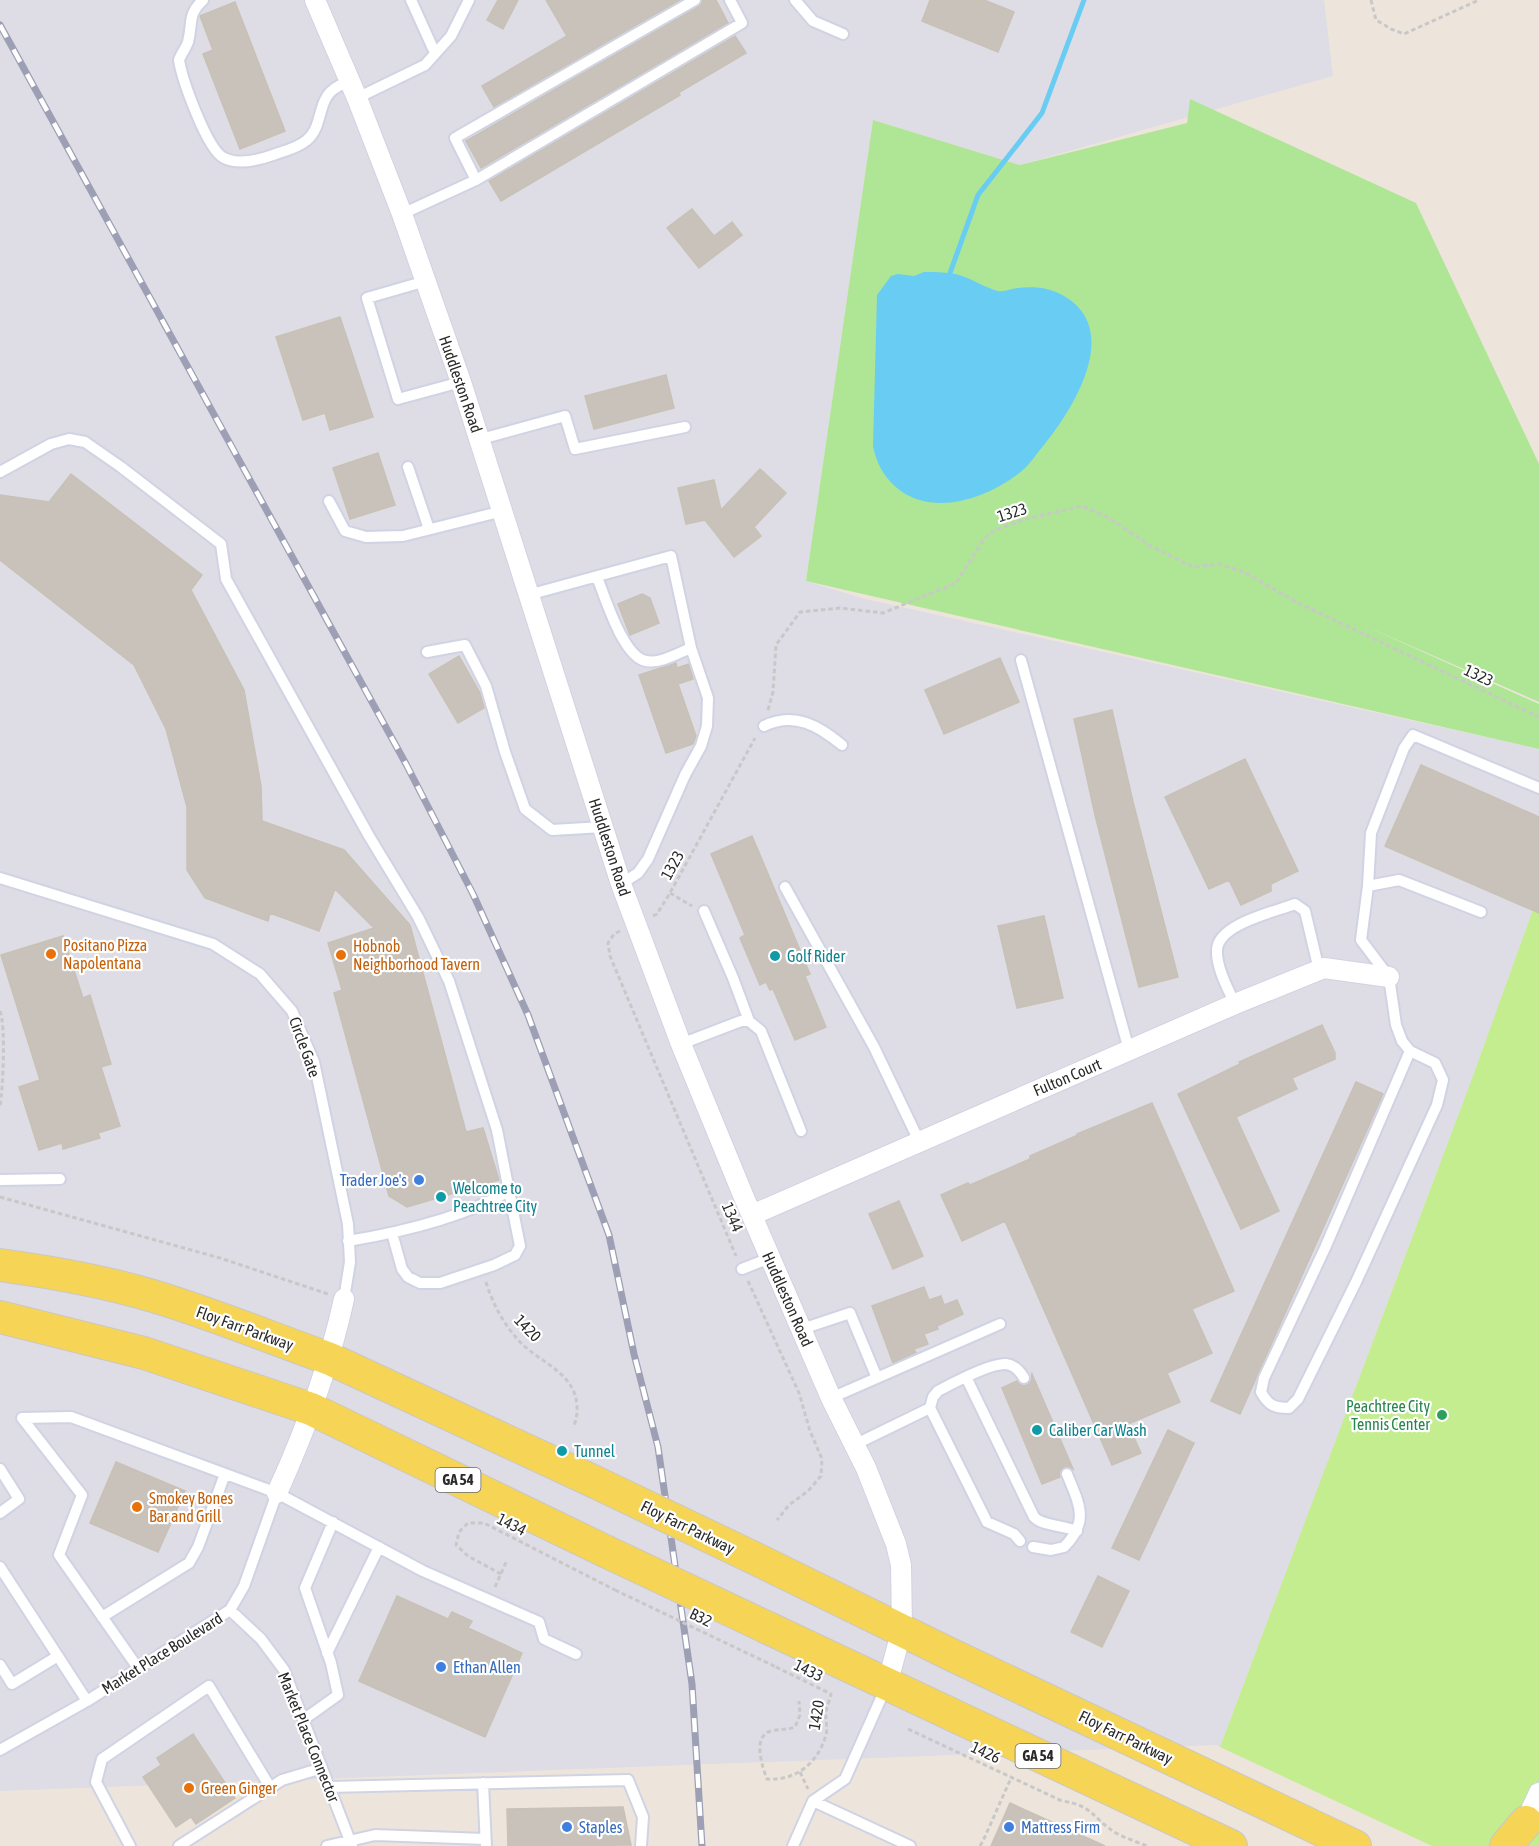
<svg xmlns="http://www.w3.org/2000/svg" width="1539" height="1846" viewBox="0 0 1539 1846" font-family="'Asap Condensed',sans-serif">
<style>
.industrial{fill:#dedce5}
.green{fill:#afe695}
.pitch{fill:#c4ed90}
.water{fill:#69ccf3}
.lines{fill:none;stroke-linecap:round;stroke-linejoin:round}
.stream{stroke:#69ccf3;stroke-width:5}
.building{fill:#c8c2bb;stroke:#c8c1b5;stroke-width:1.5}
.service-casing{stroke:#d0d3e3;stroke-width:14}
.minor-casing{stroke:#d0d3e3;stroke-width:22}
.primary-casing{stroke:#c8c8c8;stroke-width:34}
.path{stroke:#c8c8c8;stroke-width:3;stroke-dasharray:4.5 3;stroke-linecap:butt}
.service{stroke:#fff;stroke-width:10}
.minor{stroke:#fff;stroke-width:20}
.primary{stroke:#f6d456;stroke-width:32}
.rail-casing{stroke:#9da0b5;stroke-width:7}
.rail{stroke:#fff;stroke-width:4.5;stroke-dasharray:14;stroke-linecap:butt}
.primary-bridge-casing{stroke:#c8c8c8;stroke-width:34;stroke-linecap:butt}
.path-bridge{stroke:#c8c8c8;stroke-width:3;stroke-dasharray:4.5 3;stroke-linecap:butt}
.primary-bridge{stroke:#f6d456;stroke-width:32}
.food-dot{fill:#e8710a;stroke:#fff;stroke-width:2}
.culture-dot{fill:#0f9aa8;stroke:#fff;stroke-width:2}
.shop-dot{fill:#3f7fe0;stroke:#fff;stroke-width:2}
.leisure-dot{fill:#2e9e5b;stroke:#fff;stroke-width:2}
.labels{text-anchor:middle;stroke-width:4.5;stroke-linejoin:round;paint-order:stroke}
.shield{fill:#fff;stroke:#6a6a6a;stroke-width:1.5}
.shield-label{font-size:15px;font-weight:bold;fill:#2a2a2a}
.street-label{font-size:16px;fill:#2a2a2a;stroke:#fff}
.food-label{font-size:16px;fill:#c56008;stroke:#fff;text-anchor:start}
.culture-label{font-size:16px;fill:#0d838f;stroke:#fff;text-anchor:start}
.shop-label{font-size:16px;fill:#366cbe;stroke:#fff;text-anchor:start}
.leisure-label{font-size:16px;fill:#27864d;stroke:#fff;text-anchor:end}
</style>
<rect width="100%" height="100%" fill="#ede5db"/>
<path class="industrial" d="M0,0h1324l9,76 -313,89 -147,-45 -67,461 59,18 674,150v144l-69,191 -250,663 -3,-2 -1217,46z"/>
<path class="green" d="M1190,99l226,104 123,261v238l-176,-77 176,79v45l-733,-168 67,-461 147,45 167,-42z"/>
<path class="pitch" d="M1539,893v953h-107l-212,-99 250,-663z"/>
<path class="water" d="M924,272c14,0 28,0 41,5 11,4 21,11 33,14 5,1 9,-1 14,-2 17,-3 36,-3 52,7 59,34 9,113 -20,149 -7,8 -13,18 -21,25 -40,33 -109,54 -142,-1 -4,-7 -6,-15 -8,-22l4,-152 14,-19 7,-2 16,2z"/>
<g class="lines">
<path class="stream" d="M950,273l28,-78 64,-82 42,-113"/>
</g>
<path class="building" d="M498,0h20l-15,29 -16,-9z
M546,0h134l-186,107 -12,-21 85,-50z
M702,0h14l12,23 -247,145 -15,-27 233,-135z
M930,0h54l30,12 -16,40 -76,-31z
M235,2l50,129 -45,18 -37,-95 10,-4 -13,-34z
M735,36l11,17 -68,40 2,2 -179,106 -12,-20z
M692,209l22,27 18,-14 10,13 -43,33 -32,-40z
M340,317l33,100 -43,13 -5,-17 -22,7 -27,-83z
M666,375l8,33 -80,21 -9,-33z
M378,453l17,52 -45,14 -17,-51z
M760,469l26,24 -32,34 7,9 -27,21 -29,-37 -19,4 -8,-36 36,-8 7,30z
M71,474l131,101 -11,15 53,100 17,96 1,35 82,29 66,75 56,207 17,-4 16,52 -92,27 -18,-11 -55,-203 8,-3 -14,-47 46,-15 -39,-39 -16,42 -49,-18 -2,8 -63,-23 -18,-28v-63l-21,-78 -32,-64 -134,-105v-65l49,7z
M642,594l8,4 9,25 -29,12 -12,-31z
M459,656l21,37 4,15 -26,15 -29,-49z
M1000,658l19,44 -75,32 -19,-44z
M676,663l1,5 12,-4 4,15 -15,5 18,52 -3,8 -27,9 -27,-78z
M1112,710l21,92 45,175 -39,10 -44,-172 -21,-96z
M1245,759l53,112 -27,13v7l-30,14 -12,-25 -20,9 -44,-92z
M1421,765l118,52v96l-154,-67z
M752,836l58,138 -5,2 21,51 -31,13 -22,-51 -3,1 -4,-8 -6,3 -20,-47 5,-3 -34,-81z
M1044,916l19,82 -46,10 -19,-82z
M63,936l20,62 7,-3 21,69 -10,3 19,59 -22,7 2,5 -37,11 -1,-6 -23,7 -20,-63 21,-7 -39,-125z
M1322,1025l13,28v6l-43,19 5,11 -61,28 43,94 -38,18 -63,-135 62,-30 -1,-2z
M1356,1082l27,12 -143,320 -29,-13z
M1152,1103l82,188 -42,18 20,44 -45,20 13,29 -52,22 13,29 -29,12 -107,-244 -43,20 -21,-46 27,-12 2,2 60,-26v-3l48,-21 -1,-1z
M899,1201l24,55 -30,13 -24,-55z
M924,1287l5,13 12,-4 3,9 13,-5 6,14 -26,12 1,3 -14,5 4,10 -14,5 2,4 -23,10 -21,-57z
M1032,1374l41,95 -4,-2h-5l-4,5v5l-18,7 -40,-96 15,-7 4,4h6l4,-4z
M1168,1430l26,13 -55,117 -27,-12z
M116,1462l69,29 -27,61 -68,-29z
M1098,1576l31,15 -27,56 -31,-15z
M397,1596l51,23 4,-7 20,9 -4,7 54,25 -37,84 -126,-56z
M193,1734l42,64 -39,26 -5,-7 -15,10 -33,-50 18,-12 -4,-7z
M1010,1803l95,43h-114z
M623,1807l8,38 -123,1 -1,-37z"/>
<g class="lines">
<defs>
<path id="service" d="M203,0c-16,15 -10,23 -15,42 -2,6 -7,12 -9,18 3,19 28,90 45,98 14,7 35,2 49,-3 11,-4 25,-7 34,-15 16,-13 10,-39 27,-51 5,-4 11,-6 17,-8
M411,0l24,53
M795,0l18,21 30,13
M357,98l68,-33 26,-29 18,-36
M476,180l-21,-42 240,-138
M402,214l74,-34 266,-157 -12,-23
M426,281l-59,17 31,101 63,-17
M481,439l84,-23 10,33 110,-22
M408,467l21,62
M0,472l51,-28 18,-5 16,3 36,25 100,77 5,35 143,257 49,81 31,64 48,149 12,61c-47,27 -107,41 -161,50
M329,501l16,30 21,6 37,-1 100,-25
M597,577c8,20 26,80 49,84 14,3 32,-8 45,-13
M528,595l143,-39 20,92 17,50 -1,28 -6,20 -16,29 -37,84 -10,14 -17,11
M427,652l38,-7 21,41 19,66 20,57 27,21 51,-3
M1021,660l108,390
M764,726c30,-15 55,0 78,19
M0,878l213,66 47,30 32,37 22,51 34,162 2,38 -6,37
M1368,886l31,-6 82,32
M785,887l89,160 45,94
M704,911l29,67 16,43
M1235,1004c-7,-15 -19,-37 -18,-54 1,-26 57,-38 78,-46l10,7 14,59
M681,1044l60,-23h8l12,10 40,100
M1410,1051l-85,197 -61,130 -3,14c7,13 13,16 28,16l9,-9 58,-117 81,-177 6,-25 -8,-17 -25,-12 -8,-10 -6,-16 -7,-48 -28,-37 7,-54 3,-53 33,-85 9,-13 126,53
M0,1180l60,-1
M392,1233l10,36 6,8 12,6h20l54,-18 21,-10 5,-9 -11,-55
M742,1269l28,-11
M802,1329l48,-16 27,65
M966,1377l68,140c8,9 29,8 43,14
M831,1398l169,-74
M854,1445l76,-37
M0,1469l19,30 -19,14
M1020,1541l-6,-7 -27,-12 -57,-114 3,-11 5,-6c15,-8 52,-28 68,-27 9,1 14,7 18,14
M1033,1547l18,3 13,-3c26,-26 15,-43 3,-73
M0,1567l87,134
M230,1610l31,29 23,31 68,176
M102,1617l87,-54 9,-16 27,-73
M327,1653l52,-106
M0,1665l12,19 46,-28
M138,1668l-79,-113 23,-60 -60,-77 49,-1 206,76 146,78 116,51 5,17 32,15
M303,1720l35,-25 -7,-32 -26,-75 28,-66
M0,1750l87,-49 143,-91 14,-24 33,-93
M483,1783l3,63
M329,1787l299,-7 15,37 -2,29
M813,1801l97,45
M130,1846l-34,-64 6,-23 107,-73 61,101
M179,1846l103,-66 40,-12
M327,1846l48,-11 110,4
M793,1846l20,-45 32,-22 41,-92"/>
<path id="minor" d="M315,0l42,98 45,116 59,168 160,502 60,160 62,151 88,203 35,70 30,76 5,21 1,64 -15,56
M752,1215l483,-211 89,-36 65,9
M277,1493c29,-64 52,-125 67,-194
M1521,1832l18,-39"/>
<path id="primary" d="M0,1265c52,7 103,16 153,31 60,18 118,42 177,63l265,123
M0,1317l144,36 167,56 294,142
M752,1557l200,98 403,191
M768,1628l463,218
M1506,1846l20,-24"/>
</defs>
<use href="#service" class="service-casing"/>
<use href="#minor" class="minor-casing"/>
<use href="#primary" class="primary-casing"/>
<path class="path" d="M1371,0l5,20 15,9 13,5 75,-34
M768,710l5,-18 3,-47 24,-33 40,-4 43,5 73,-30 28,-44 9,-8 33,-12 56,-13 27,12 42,28 42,21 25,-3 26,8 52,30 243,115
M670,893l22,13
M653,916l4,-2 13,-21 85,-155
M620,931l-6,3 -6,9 2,13 126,300
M0,1011c6,16 3,77 0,95
M0,1197l220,61 108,36
M748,1281l51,112 11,38 12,28 -1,17 -13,15 -19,14 -12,15
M486,1282c7,23 18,43 35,61 20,20 56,31 56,65 1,6 -2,13 -3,19
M501,1574l-33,-18 -12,-11 3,-13 9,-9h16l131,67
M495,1587l12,-27
M776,1667l55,27c-1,5 -4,12 -5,18 -1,7 2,16 0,23 -8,28 -30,46 -59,44 -5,-13 -15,-43 4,-48 9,-2 16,-1 24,-4l5,-12 -1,-14
M908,1729l154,72c31,4 31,18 54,32 9,5 21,9 31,13
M800,1772l8,17
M980,1846l3,-5 28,-63"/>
<use href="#service" class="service"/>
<use href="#minor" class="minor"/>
<use href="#primary" class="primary"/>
<defs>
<path id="rail" d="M0,25l406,739 67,130 55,121 81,220 25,119 24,93 34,237 10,162"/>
</defs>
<use href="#rail" class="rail-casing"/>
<use href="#rail" class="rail"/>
<defs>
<path id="primary-bridge" d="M595,1482l157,75
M605,1551l163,77"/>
</defs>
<use href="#primary-bridge" class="primary-bridge-casing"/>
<path class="path-bridge" d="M615,1590l161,77"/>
<use href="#primary-bridge" class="primary-bridge"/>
</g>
<g class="food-dot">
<circle cx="51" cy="954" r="6"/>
<circle cx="341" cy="955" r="6"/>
<circle cx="137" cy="1507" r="6"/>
<circle cx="189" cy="1788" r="6"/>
</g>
<g class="culture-dot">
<circle cx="775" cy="956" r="6"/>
<circle cx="441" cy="1197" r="6"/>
<circle cx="1037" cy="1430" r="6"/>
<circle cx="562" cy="1451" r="6"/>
</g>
<g class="shop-dot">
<circle cx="419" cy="1180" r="6"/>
<circle cx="441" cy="1667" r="6"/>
<circle cx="567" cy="1827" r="6"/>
<circle cx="1009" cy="1827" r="6"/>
</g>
<circle class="leisure-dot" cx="1442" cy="1415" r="6"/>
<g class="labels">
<g class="shield">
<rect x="435.5" y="1468" width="45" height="24" rx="4.5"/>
<rect x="1015.5" y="1744" width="45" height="24" rx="4.5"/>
</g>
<g class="shield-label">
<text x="458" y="1485">GA 54</text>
<text x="1038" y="1761">GA 54</text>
</g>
<g class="street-label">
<text transform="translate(461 384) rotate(71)" y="6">Huddleston Road</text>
<text transform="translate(1012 512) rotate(-18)" y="6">1323</text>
<text transform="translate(1479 675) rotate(25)" y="6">1323</text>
<text transform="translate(610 847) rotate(72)" y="6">Huddleston Road</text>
<text transform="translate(672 865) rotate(-61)" y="6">1323</text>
<text transform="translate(305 1047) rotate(70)" y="6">Circle Gate</text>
<text transform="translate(1067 1077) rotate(-23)" y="6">Fulton Court</text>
<text transform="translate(733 1217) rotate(67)" y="6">1344</text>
<text transform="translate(788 1299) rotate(66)" y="6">Huddleston Road</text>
<text transform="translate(245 1328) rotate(20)" y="6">Floy Farr Parkway</text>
<text transform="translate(528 1328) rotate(46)" y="6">1420</text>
<text transform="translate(512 1524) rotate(27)" y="6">1434</text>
<text transform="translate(688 1527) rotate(26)" y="6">Floy Farr Parkway</text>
<text transform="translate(701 1617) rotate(26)" y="6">B32</text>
<text transform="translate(162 1653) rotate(-32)" y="6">Market Place Boulevard</text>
<text transform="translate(809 1670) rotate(26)" y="6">1433</text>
<text transform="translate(816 1715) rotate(-81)" y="6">1420</text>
<text transform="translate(309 1737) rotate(68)" y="6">Market Place Connector</text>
<text transform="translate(1126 1737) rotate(26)" y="6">Floy Farr Parkway</text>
<text transform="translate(986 1752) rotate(25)" y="6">1426</text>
</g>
<g class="food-label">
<text x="63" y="951">Positano Pizza<tspan x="63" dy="18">Napolentana</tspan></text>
<text x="353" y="952">Hobnob<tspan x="353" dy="18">Neighborhood Tavern</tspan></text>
<text x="149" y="1504">Smokey Bones<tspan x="149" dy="18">Bar and Grill</tspan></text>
<text x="201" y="1794">Green Ginger</text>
</g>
<g class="culture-label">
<text x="787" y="962">Golf Rider</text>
<text x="453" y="1194">Welcome to<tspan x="453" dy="18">Peachtree City</tspan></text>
<text x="1049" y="1436">Caliber Car Wash</text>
<text x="574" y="1457">Tunnel</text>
</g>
<g class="shop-label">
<text x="407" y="1186" text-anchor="end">Trader Joe's</text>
<text x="453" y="1673">Ethan Allen</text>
<text x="579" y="1833">Staples</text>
<text x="1021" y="1833">Mattress Firm</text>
</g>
<g class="leisure-label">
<text x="1430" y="1412">Peachtree City<tspan x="1430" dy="18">Tennis Center</tspan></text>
</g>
</g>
</svg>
